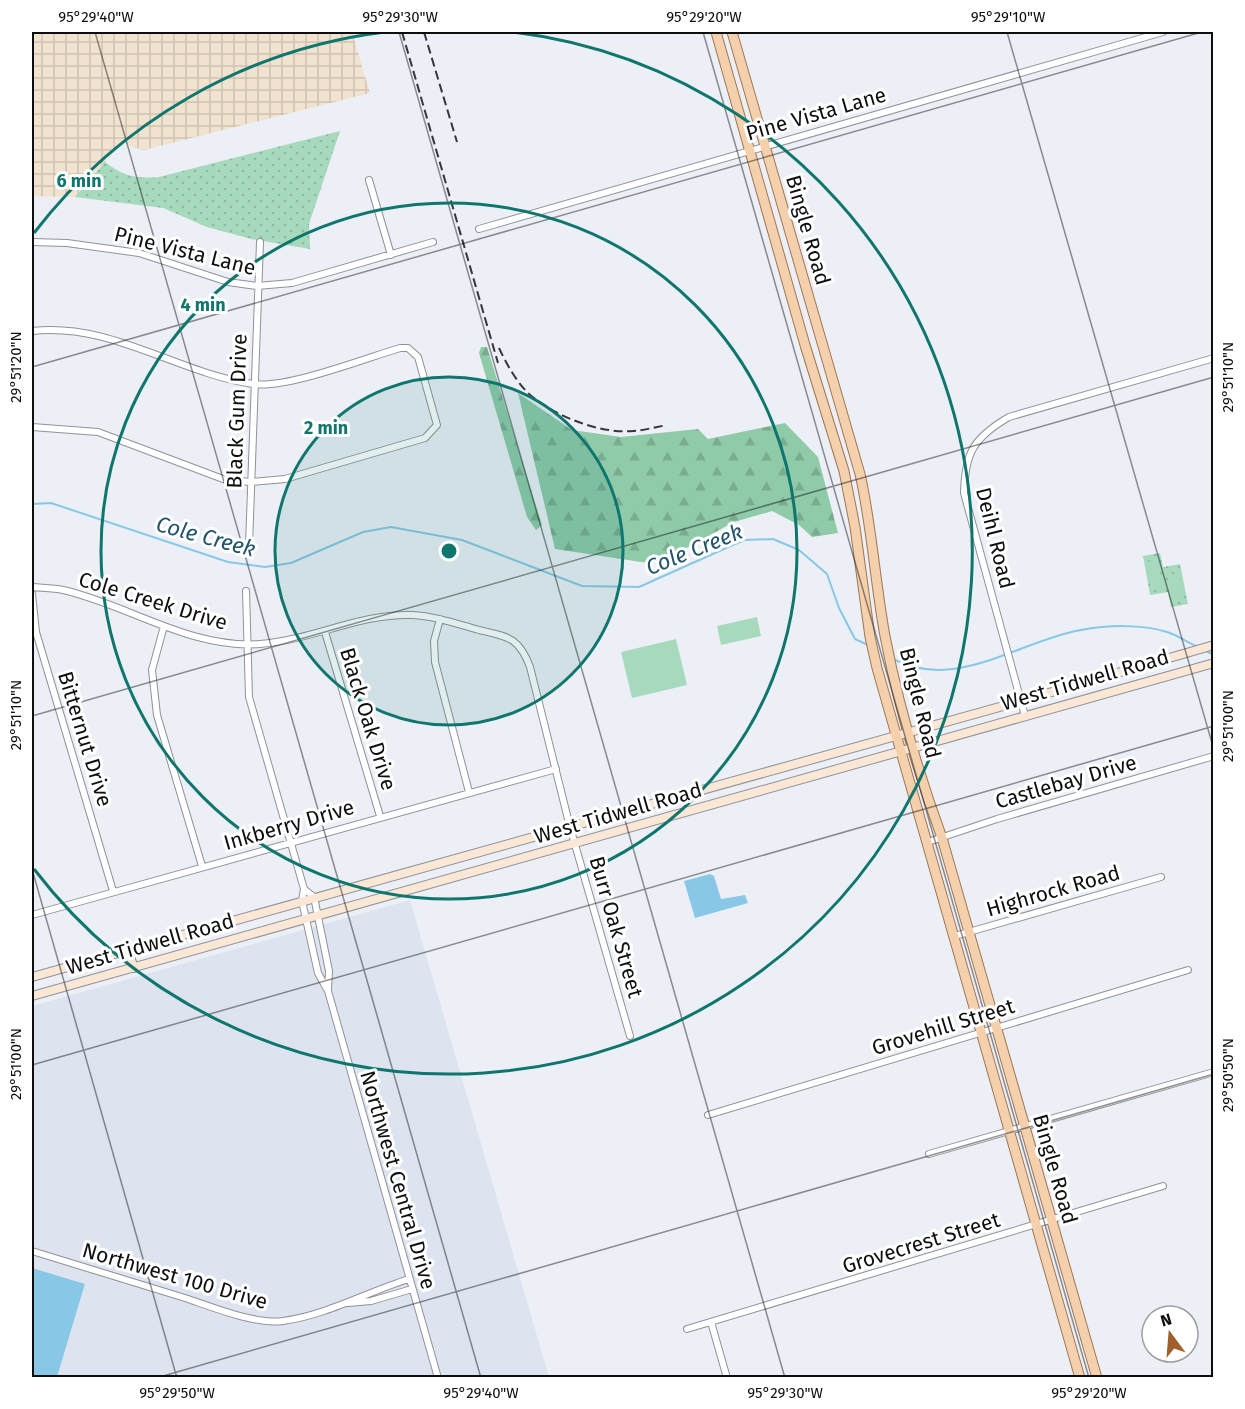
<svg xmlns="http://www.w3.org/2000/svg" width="1245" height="1409" viewBox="0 0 1245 1409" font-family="'Fira Sans',sans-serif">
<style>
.built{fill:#dde4f0}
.industrial{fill:url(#industrial-grid)}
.grass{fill:url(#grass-dots)}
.forest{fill:url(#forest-firs)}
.pitch{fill:#a7dabd}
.water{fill:#88c7e5}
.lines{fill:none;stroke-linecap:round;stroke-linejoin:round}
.stream{stroke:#88c7e5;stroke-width:2}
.minor-casing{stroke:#8f9298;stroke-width:8}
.secondary-casing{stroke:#8f9298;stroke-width:10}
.primary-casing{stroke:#9f7753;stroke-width:11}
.minor{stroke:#fff;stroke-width:6}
.secondary{stroke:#fae7d6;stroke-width:8}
.primary{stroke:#f4d0ad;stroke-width:9}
.rail{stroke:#353639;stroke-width:2;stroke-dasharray:9 4.5;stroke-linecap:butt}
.ticks{fill:none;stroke:#0d0e10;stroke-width:1.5;stroke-opacity:0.45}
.ring{fill:none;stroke:#0f766e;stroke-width:3}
.labels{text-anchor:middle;stroke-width:6;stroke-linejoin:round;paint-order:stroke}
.street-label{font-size:21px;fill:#0d0e10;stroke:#fff}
.water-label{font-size:22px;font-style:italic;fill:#215469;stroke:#fff}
.centre{fill:#0f766e;stroke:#fff;stroke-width:3}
.ring-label{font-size:18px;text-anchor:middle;font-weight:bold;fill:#0f766e;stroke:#fff;stroke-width:6;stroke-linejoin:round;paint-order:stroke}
.neatline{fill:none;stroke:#0d0e10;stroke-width:2}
.ticks-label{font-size:15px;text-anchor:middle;fill:#0d0e10}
</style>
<defs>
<pattern id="industrial-grid" width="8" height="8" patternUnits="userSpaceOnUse" patternTransform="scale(1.5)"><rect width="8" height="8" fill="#f2e3d0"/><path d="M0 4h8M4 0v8" fill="none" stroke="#cec2b2"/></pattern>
<pattern id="grass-dots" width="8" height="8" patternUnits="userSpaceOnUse" patternTransform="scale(1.5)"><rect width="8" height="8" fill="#a7dabd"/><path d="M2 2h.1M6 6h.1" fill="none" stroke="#8fbaa1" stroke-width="1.8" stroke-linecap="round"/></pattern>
<pattern id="forest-firs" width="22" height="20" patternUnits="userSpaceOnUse" patternTransform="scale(1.5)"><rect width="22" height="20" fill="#8fcaa9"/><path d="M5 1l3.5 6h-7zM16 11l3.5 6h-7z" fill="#7aac90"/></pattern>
</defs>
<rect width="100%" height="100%" fill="#ecf0f6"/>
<path class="built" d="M410,900l139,477h-492l28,-92 -53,-17v-262z"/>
<path class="industrial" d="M32,32h320l18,61 -226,57 -12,-3 -9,-6 -48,56 -43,-1z"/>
<path class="grass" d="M340,131l-31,93 1,25 -59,-10 -44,-12 -44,-19 -88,-11 30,-35c18,14 31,17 54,15z
M1160,553l3,14 17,-3 8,40 -17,3 -3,-15 -18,3 -7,-39z"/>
<path class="forest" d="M481,347h6l55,178 -6,5 -9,-13 -48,-164z
M518,393l54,37 49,7 77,-8 10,10 77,-16 33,34 20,76 -26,4 -13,-12 -27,-14 -38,11 -59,32 -27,9 -93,-14z"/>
<path class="pitch" d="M1158,560l5,26 -12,2 -5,-26z
M1179,573l4,25 -11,2 -5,-25z
M757,617l4,19 -40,9 -4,-19z
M676,639l11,46 -55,13 -11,-46z"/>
<path class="water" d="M710,874l4,2 7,23 24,-4 3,8 -53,15 -11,-37z
M32,1268l53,16 -28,93h-25z"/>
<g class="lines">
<path class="stream" d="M32,504l19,-1 177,59 37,5 26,-4 72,-31 28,-5 71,13 120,46 57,1 105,-47 29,-1 26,11 28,24 12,34 16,31 15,7
M1204,650l10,5
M893,659c64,33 125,-18 188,-29 26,-5 61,-6 86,2 10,3 20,10 29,14"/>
<defs>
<path id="minor" d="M369,180l22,75
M479,229l684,-197
M32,242l35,1 72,10 89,29 29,4 35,-3 141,-41
M32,331c79,-9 145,42 221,53 34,5 113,-26 147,-36h8l10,9 19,68 -12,13 -140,41 -35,3 -27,-3 -125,-47 -66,-5
M249,545l11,-303
M32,587c10,1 21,1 31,3 66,15 127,59 197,54 52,-4 101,-31 152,-29 23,1 45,9 67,15 29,7 40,7 51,37l40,160 60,209
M246,591l3,106 55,192 -2,12 16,72 10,18 110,387
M32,594l4,38 77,259
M440,619l-6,22 1,21 34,130
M164,626l-12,44 5,45 45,151
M325,632l55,184
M1025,716l-61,-223c1,-40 9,-55 45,-76l205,-59
M928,842l69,-23 217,-63
M304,889l10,8 15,74 -1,19
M32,915l524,-146
M955,936l206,-59
M708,1115l480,-145
M929,1154l285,-82
M32,1251c51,16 102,31 153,47 27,9 71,27 98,23 44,-6 84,-29 126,-42
M348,1303l23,-2 41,-12
M711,1322l16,56
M687,1329l476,-143"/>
<path id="secondary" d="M128,951l6,17
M32,977l989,-276 193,-56
M32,996l1182,-333"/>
<path id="primary" d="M716,32l89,313 39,126 11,56 15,110 7,31 203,710
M732,32l128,442c12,53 15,108 25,162 13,68 33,136 57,202l155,540"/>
</defs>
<use href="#minor" class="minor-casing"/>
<use href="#secondary" class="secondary-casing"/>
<use href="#primary" class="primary-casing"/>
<use href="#minor" class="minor"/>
<use href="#secondary" class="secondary"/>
<use href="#primary" class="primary"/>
<path class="rail" d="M402,32l96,331
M424,32l33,110
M499,348c8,17 20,39 35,50 26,20 67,36 100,33 11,-1 22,-4 33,-6"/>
</g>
<path class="ticks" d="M95,32l386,1346M399,32l386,1346M703,32l386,1346M1007,32l207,718M32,367l1170,-335M32,716l1182,-339M32,869l145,509M32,1065l1182,-339M156,1378l1058,-304"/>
<circle cx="449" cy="551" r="174" fill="#0f766e" fill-opacity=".12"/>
<g class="ring">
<circle cx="449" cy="551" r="174"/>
<circle cx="449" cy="551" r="348"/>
<path d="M34 233A523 523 0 0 1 385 32M513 32A523 523 0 1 1 34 869"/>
</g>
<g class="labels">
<g class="street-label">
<text transform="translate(816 114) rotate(-16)" y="7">Pine Vista Lane</text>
<text transform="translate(808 230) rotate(74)" y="7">Bingle Road</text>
<text transform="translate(185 251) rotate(14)" y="7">Pine Vista Lane</text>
<text transform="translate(237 411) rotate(-88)" y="7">Black Gum Drive</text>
<text transform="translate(995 538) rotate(76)" y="7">Deihl Road</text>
<text transform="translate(153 601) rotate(17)" y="7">Cole Creek Drive</text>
<text transform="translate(1085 680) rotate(-16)" y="7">West Tidwell Road</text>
<text transform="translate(920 703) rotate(76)" y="7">Bingle Road</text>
<text transform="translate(368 719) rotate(73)" y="7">Black Oak Drive</text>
<text transform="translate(85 739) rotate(73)" y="7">Bitternut Drive</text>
<text transform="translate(1066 782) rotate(-16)" y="7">Castlebay Drive</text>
<text transform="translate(618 813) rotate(-16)" y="7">West Tidwell Road</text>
<text transform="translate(289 825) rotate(-16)" y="7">Inkberry Drive</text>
<text transform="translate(1053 891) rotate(-16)" y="7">Highrock Road</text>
<text transform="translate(616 927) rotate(74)" y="7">Burr Oak Street</text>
<text transform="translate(150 944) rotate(-16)" y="7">West Tidwell Road</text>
<text transform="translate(943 1027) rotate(-17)" y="7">Grovehill Street</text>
<text transform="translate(1055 1169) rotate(74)" y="7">Bingle Road</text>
<text transform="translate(398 1180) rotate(74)" y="7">Northwest Central Drive</text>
<text transform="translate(921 1243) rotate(-17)" y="7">Grovecrest Street</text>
<text transform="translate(175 1276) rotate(16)" y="7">Northwest 100 Drive</text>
</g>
<g class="water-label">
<text transform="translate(206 536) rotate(15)" y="8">Cole Creek</text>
<text transform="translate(694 549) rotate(-22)" y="8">Cole Creek</text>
</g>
</g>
<circle cx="449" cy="551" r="9" class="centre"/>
<g class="ring-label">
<text x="79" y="187">6 min</text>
<text x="203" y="311">4 min</text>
<text x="326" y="434">2 min</text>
</g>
<rect width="1245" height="1409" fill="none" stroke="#ffffff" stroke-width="66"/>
<g transform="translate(1170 1334) rotate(344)"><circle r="28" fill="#ffffff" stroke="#9e9f9f" stroke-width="1.5"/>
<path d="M0-4.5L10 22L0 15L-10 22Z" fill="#a05f2b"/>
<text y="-9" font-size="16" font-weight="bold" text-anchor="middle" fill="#0d0e10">N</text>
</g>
<rect x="33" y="33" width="1179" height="1343" class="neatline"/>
<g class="ticks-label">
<text x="96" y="22">95°29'40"W</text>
<text x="400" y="22">95°29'30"W</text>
<text x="704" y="22">95°29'20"W</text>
<text x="1008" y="22">95°29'10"W</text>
<text transform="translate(16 367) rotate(-90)" y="5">29°51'20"N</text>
<text transform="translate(1228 377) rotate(-90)" y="5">29°51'10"N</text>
<text transform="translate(16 715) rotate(-90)" y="5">29°51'10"N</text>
<text transform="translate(1228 726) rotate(-90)" y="5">29°51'00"N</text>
<text transform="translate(16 1064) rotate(-90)" y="5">29°51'00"N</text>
<text transform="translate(1228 1075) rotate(-90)" y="5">29°50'50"N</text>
<text x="177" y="1398">95°29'50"W</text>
<text x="481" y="1398">95°29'40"W</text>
<text x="785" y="1398">95°29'30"W</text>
<text x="1089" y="1398">95°29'20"W</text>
</g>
</svg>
